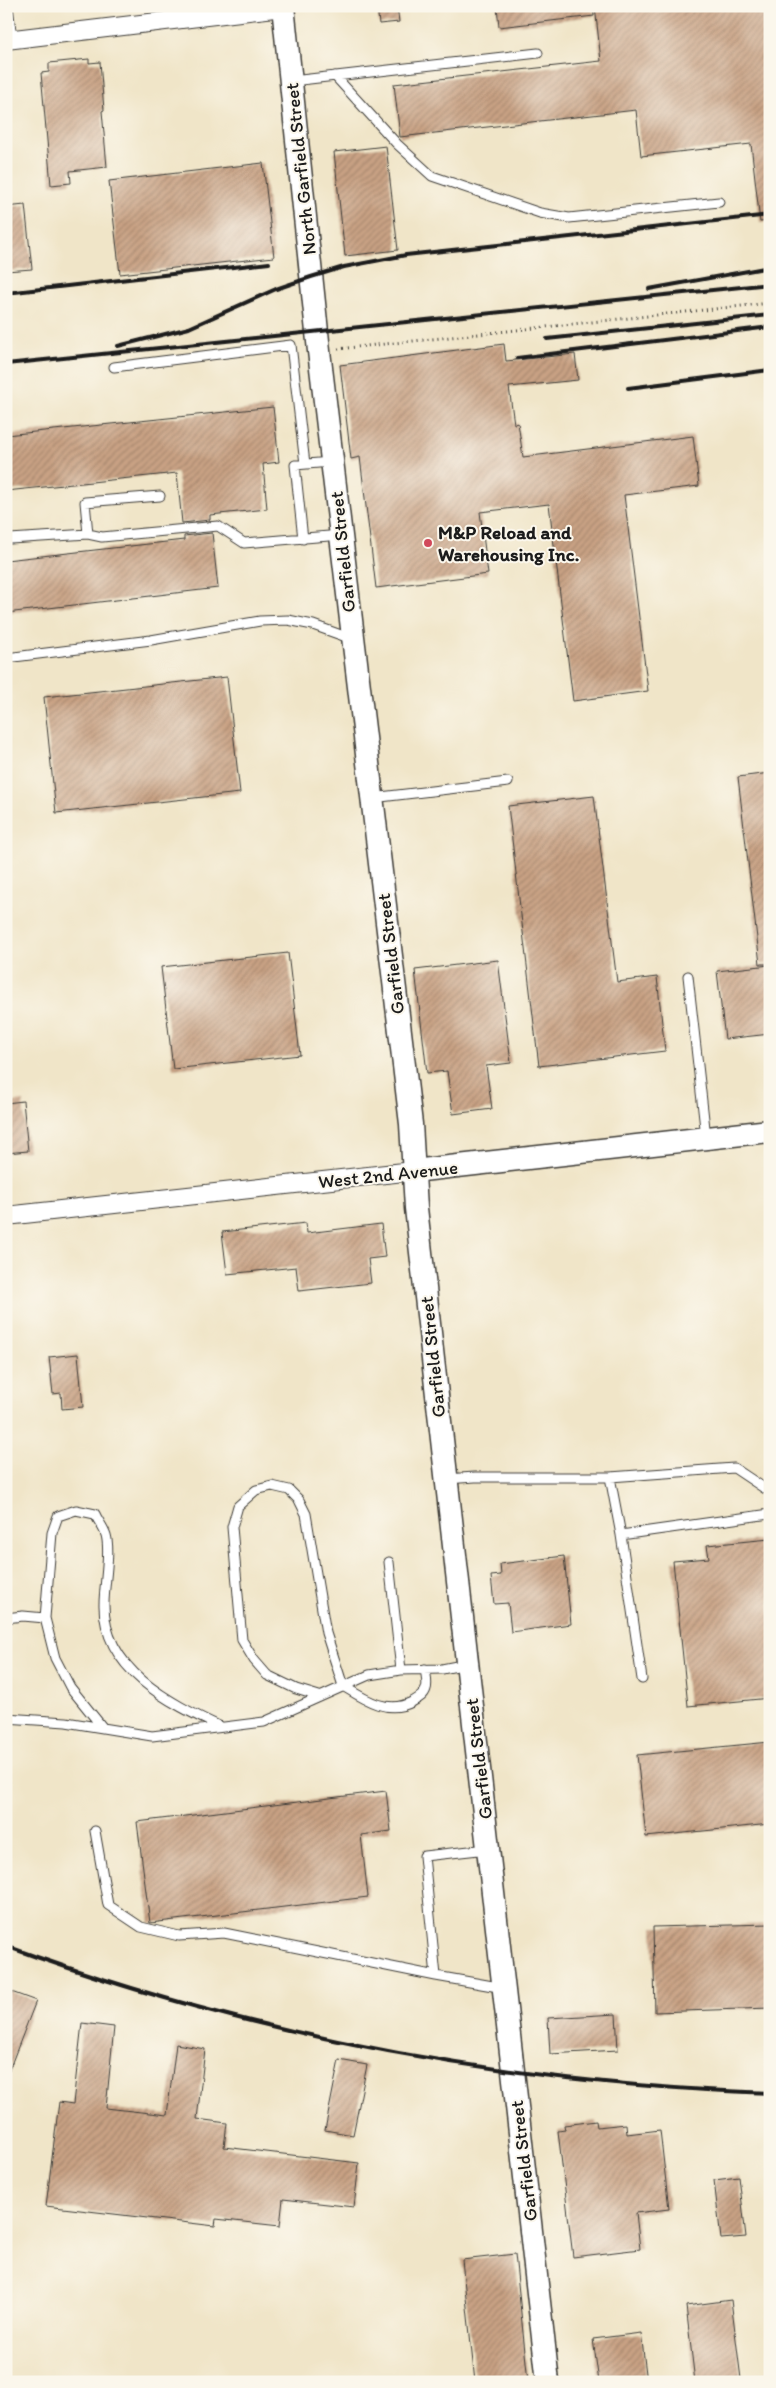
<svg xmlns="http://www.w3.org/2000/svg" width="776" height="2388" viewBox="0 0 776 2388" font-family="Itim,sans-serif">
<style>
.building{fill:url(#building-hatch)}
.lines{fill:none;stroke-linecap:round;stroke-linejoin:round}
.service-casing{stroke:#3c3a36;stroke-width:11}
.minor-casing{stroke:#3c3a36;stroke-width:20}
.tertiary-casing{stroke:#3c3a36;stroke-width:25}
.path{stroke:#3c3a36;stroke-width:3;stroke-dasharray:1 4;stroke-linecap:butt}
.service{stroke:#fff;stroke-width:9}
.minor{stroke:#fff;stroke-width:18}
.tertiary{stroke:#fff;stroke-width:22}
.rail{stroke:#1c1c1c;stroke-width:4}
.poi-dot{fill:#d1495b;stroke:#fbf7ec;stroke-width:2}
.labels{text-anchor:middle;stroke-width:4;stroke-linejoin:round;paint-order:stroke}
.street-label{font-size:19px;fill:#1c1c1c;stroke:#fbf7ec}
.poi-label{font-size:19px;font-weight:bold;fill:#1c1c1c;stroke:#fbf7ec;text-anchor:start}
</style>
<defs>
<pattern id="building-hatch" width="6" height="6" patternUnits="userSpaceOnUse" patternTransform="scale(1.25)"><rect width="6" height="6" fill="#c9a284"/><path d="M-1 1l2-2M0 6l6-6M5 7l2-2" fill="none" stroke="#a2836b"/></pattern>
</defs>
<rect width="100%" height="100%" fill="#fbf7ec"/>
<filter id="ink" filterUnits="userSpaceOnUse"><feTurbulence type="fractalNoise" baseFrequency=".02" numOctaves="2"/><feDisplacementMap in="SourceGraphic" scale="10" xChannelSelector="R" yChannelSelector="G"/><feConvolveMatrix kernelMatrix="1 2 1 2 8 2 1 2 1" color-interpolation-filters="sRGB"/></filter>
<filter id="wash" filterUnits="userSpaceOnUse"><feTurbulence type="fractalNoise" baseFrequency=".0096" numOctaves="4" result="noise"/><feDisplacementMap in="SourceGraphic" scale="20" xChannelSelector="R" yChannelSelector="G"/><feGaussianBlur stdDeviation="1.12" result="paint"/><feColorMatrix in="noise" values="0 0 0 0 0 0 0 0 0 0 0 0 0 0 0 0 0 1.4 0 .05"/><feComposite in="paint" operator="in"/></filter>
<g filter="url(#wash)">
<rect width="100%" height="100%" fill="#f0e5c8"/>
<g id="blocks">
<path class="building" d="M377,6h20l2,16 -20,2z
M497,6h96l1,10 -95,11z
M595,6h175v215l-10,1 -9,-78 -110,12 -5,-46 -236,27 -6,-53 207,-23z
M89,59v4l11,-1 4,48 -2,1 5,56 -37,4 1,12 -20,2 -10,-112 8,-1v-9z
M386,146l12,104 -53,6 -11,-104z
M263,163l11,94 -154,17 -11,-93z
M25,205l7,64 -26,2v-64z
M504,344l2,17 69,-7 3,26 -69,7 5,37 4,-1 5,34 170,-21 6,50 -75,9 24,196 -75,10 -24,-197 -69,8 8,62 -112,14 -16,-131 -9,2 -11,-94z
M273,407l6,55 -16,2 4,45 -57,6v5l-28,3 -5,-50 -171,18v-56z
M212,533l6,55 -212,25v-53l178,-20v-4z
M227,677l13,116 -184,20 -12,-116z
M770,773v191h-10l-22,-187z
M594,796l23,186 40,-5 8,74 -126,15 -31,-260z
M288,953l12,102 -127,14 -12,-102z
M498,960l13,103 -25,3 6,43 -39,5 -6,-43 -20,2 -12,-103z
M770,965v69l-45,5 -8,-68z
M23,1101l5,50 -22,2v-50z
M306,1223l1,10 74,-9 4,33 -17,2 3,24 -72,8 -3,-24 -69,7 -5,-42z
M78,1354l5,53 -21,2 -1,-16 -8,1 -4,-37z
M770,1539v159l-82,8 -15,-145 36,-3 -2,-13z
M564,1556l7,68 -60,8 -3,-29 -14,1 -3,-28 10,-1 -1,-11z
M770,1742v82l-124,13 -9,-82z
M386,1791l5,40 -30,4 7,62 -218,26 -13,-101z
M770,1924v84l-115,4 -2,-85z
M6,1990l30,11 -29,74h-1z
M616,2014l2,36 -68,4 -2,-36z
M82,2023l32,4 -8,81 61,7 9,-71 29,5 -8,70 30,4 -3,24 135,16 -5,44 -71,-8 -3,27 -64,-7 -1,7 -169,-20 13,-104 14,2z
M339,2060l28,5 -14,70 -28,-5z
M596,2121l1,6 29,-3 1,10 33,-4 9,79 -33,4 4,36 -67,8 -15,-126 7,-1 -1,-5z
M739,2177l7,60 -25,2 -7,-59z
M515,2254l13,128h-53l-13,-122z
M731,2300l10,79 -46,3 -9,-76z
M641,2333l6,49h-48l-6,-43z"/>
</g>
</g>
<g filter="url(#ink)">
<use href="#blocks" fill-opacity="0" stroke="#3c3a36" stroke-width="1"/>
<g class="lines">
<defs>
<path id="service" d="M8,6l4,33
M335,76l62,68 35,32 108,37 29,5 150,-16
M292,81l246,-28
M114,367l177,-22 14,119
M88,534l-3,-32 75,-6
M10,539l78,-5 14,3 116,-11 26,17 97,-8
M303,539l-8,-74 36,-3
M6,658l145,-18 109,-19 28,-1 25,5 39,14
M372,798l136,-16
M688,976l18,161
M610,1477l11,58 149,-21
M446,1479l29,-2h135l124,-9 36,24
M621,1535l21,144
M389,1562l12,108
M6,1618l17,-2 22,2 10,40 15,29 33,41
M45,1618l7,-85 6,-17 18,-6 19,4c3,7 9,14 11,21 5,17 -2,50 -2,69 -1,66 66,99 117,123
M319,1696l-23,-7 -29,-14 -13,-15 -12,-20 -10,-113 6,-21 18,-16 16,-4 17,4 10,10 7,14 20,119 17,53c21,13 44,29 69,16 5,-3 12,-6 14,-13 2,-5 0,-14 -1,-20
M6,1718l60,4 86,14 112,-14 105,-47 32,-5 41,-1 25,-5
M95,1831l13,74 33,22 38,9 45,-3 212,43 -12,-120 64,-7
M436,1976l68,12"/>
<path id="minor" d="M6,40l277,-33
M6,1216l407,-45"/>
<path id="tertiary" d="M283,6l36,345 92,773 5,84 132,1174
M413,1171l357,-40"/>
</defs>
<use href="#service" class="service-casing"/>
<use href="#minor" class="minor-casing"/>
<use href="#tertiary" class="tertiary-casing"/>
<path class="path" d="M338,349l432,-46"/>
<use href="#service" class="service"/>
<use href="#minor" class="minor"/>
<use href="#tertiary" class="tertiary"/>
<path class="rail" d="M649,289l121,-22
M6,293l263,-30
M547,339l223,-24
M118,346l71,-18 87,-39 35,-12 33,-10 62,-12 364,-40
M517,358l253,-31
M6,364l764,-80
M628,388l142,-18
M6,1946c246,90 503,138 764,147"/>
</g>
</g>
<circle class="poi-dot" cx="428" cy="543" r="5"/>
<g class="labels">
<g class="street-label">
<text transform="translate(300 169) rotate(-96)" y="7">North Garfield Street</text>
<text transform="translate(342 552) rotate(-96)" y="7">Garfield Street</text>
<text transform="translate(390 954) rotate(-97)" y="7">Garfield Street</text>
<text transform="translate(388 1174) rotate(-6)" y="7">West 2nd Avenue</text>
<text transform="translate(432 1357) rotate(-96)" y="7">Garfield Street</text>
<text transform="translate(478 1759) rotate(-97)" y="7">Garfield Street</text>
<text transform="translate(523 2161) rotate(-97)" y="7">Garfield Street</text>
</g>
<g class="poi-label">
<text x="438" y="539">M&amp;P Reload and<tspan x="438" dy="22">Warehousing Inc.</tspan></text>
</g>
</g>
<rect width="776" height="2388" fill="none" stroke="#fbf7ec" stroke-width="25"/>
</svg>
